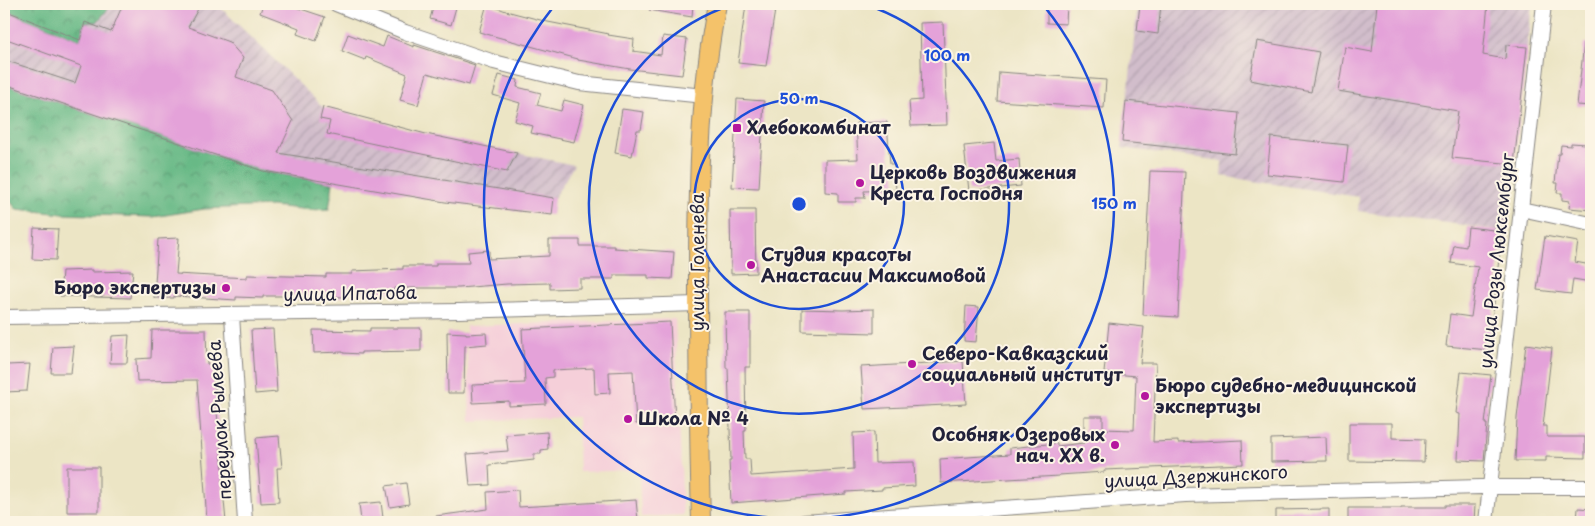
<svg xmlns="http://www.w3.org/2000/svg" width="1595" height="526" viewBox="0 0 1595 526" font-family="'Playpen Sans',sans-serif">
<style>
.built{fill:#f5cfd9}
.industrial{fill:url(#industrial-furrows)}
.forest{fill:url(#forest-crowns);stroke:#456e60}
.building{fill:#e4a2d9}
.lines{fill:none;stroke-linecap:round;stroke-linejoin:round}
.minor-casing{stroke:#878480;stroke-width:16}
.major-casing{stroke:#878480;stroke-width:20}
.minor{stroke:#fff;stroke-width:14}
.major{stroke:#f4c26a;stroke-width:18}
.ring{fill:none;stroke:#1d4ed8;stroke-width:2.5}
.poi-dot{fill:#b5179e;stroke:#fcf5e5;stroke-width:2}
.labels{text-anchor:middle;stroke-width:4;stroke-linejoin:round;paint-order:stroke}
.poi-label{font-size:18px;font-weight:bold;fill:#22223b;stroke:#fcf5e5;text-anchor:start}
.street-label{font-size:18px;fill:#22223b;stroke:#fcf5e5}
.centre{fill:#1d4ed8;stroke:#fcf5e5;stroke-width:2.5}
.ring-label{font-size:15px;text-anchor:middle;font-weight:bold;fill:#1d4ed8;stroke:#fcf5e5;stroke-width:4;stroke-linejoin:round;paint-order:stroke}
</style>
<defs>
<pattern id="industrial-furrows" width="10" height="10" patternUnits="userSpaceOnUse" patternTransform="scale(1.25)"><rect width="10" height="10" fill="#d1bdcb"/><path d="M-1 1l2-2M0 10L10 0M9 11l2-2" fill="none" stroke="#b3a2af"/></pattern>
<pattern id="forest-crowns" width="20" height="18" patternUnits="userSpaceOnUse" patternTransform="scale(1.25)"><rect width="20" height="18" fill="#68b986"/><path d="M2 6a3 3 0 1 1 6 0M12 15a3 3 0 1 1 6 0" fill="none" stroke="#55966f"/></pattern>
</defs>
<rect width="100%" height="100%" fill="#fcf5e5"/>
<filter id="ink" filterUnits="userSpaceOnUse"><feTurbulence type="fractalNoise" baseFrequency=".02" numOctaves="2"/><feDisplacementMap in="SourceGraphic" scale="10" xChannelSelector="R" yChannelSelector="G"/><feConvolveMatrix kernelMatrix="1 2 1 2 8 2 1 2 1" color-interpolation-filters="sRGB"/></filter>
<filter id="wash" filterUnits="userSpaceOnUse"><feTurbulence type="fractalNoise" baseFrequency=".0096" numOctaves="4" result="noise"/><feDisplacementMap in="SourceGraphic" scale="20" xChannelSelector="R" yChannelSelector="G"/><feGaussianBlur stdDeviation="1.12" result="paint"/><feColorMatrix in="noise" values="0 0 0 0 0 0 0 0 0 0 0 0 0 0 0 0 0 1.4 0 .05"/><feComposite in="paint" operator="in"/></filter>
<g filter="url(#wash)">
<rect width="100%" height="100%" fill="#ece5c5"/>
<path class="built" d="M675,319l8,196 -42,2 -2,-47 -60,2 -2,-55 -107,4 -4,-95z"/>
<path class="industrial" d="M112,4h105l106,103 103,27 148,31 -20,33 -2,17 -107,-13 -182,-31 -259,-87v-74l76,30 5,-18 12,-1z
M1138,4h394l-26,227 -148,-20 1,-14 -138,-21 1,-15 -100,-13z"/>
<path class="forest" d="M4,4h103l1,5 -11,13h-12l-5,18 -76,-30z
M4,84l259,87 70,12 -4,26 -18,1 -39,-4 -68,3 -51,8 -90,-3 -47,-5 -8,-11v-63l-4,-2z"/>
<g id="blocks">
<path class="building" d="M123,4h71l4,5 -10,18 41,15 14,16 -7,19 36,13 21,31 -15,32 276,45 -2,17 -107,-13 -182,-31 -259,-87v-24l71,23 6,-17 -77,-28v-28l76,30 5,-18 26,10z
M263,4h23l39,13 -9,24 -19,-7 2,-6 -39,-15z
M434,4h23l-6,21 -21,-6z
M487,4l19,7 42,11 61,12 -1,1 26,4 -1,12 28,4 2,-19 24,3 -5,36 -52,-6 -52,-9v-1l-99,-27z
M650,4h43l-1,13 -43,-7z
M746,4h30l-10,62 -28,-3z
M1047,4h20l-1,20 -19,-1z
M1140,4h21l-3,30 -21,-3z
M1377,4h111l-5,51 22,4 1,-14 21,2 -13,117 -62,-6 6,-47 -120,-20 7,-44 27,5z
M943,22l4,103 -36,1 -2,-25 13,-1 -2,-77z
M348,34l35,13 4,-11 27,11v-2l61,20 -6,20 -42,-12 -9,32 -18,-5 7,-26 -41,-17 -1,3 -23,-9z
M1257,41l62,11 -8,40 -61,-12z
M1584,43h7v63l-14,-1z
M999,72l107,8 -2,28 -107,-7z
M499,75l19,5 -1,7 24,6 -4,12 24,6 3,-11 20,5 -10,37 -43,-9 2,-7 -18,-5 5,-18 -27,-8z
M737,99l27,2 -5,87 -27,-1z
M1126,101l113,12 -4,41 -113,-12z
M323,107l103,27 91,19 -10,19 -180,-38 3,-13 -10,-2z
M622,109l22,3 -3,18h-4l-5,26 -17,-3z
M887,122l3,42h4l2,26 -32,1 1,7h-9v4h-18v-9l-13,-1v-32l33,-1 -2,-36z
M1271,137l77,8 -4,37 -77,-8z
M994,143l2,18 23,-2 2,27 -52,5 -5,-45z
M1571,143l15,1v3l5,1v62l-22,-2 1,-7 -8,-1v-7h-5l1,-10h-3l3,-29h2l1,-9 10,1z
M1150,171l35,1 -7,145 -35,-2z
M730,210h25l1,63 -25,1z
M1468,227l34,4 -13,119 -43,-4 4,-32 21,3 7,-50 -27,-4 3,-18 12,2z
M34,228l24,1 -2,31 -24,-1z
M1545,236l33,6 -3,20 16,3v17l-18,-3 -2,15 -34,-4z
M179,238l-3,36 71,4v-3l79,2v-3h26v-3l51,-2v-3h33v-3h33l-1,-11 21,-2v9l60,-3v-16h31v6h34v2l60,4 -2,27 -24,-1v-3h-34v4h-34v9l-30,1v-6l-43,1 -48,4h-65v4l-50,1v4l-27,-1v3h-22v-3h-32v2l-27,-1v3l-62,-4v2h-20l4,-59z
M92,270v2l41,-1 -3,27 -70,-2 2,-25z
M966,306l13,1 -3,35 -12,-1z
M802,309l41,1 31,-1v24l-72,-2z
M725,312h25v55h-5l1,64h-2l1,28h5l1,17 103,-7 -1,-36 21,-1 1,31 39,-1 1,24 -33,2v2l-36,2v2l-115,9 -2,-43h2l-3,-92h-2z
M670,322l5,100 -39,2 -3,-53 -24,1 1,21 -15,1 -1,-26 -41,2v7l-8,1 1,26 -37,2v-5l-36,2 -1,-18 53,-2 -3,-54z
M1109,323l35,4 -4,36h16l-3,79 25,-1v2l64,-3 1,24 -139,6v2l-45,3v1l-118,7 -1,-24 70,-5v-6l47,-5v3l27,-3v-27h19v13l31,1 2,-54 -32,-3z
M370,328h51v23l-60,1v2l-18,-1v-1l-29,1 -1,-23 57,1z
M273,329l4,63 -22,2 -4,-64z
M152,330h54l1,34h7v24h2l2,24h-1l7,67h-2l4,43h-19l-10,-142 -60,1 -1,-22 15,-1z
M447,332l19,1v1l20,-1 1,11 -22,2 -1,47h-16z
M129,335l-2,28h-17l2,-27z
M1526,344l26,4 -9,78h4v11h38v21l-39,-1v4h-31l2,-43z
M74,346l-3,27h-20l2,-26z
M963,361l3,43 -102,5 -3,-42z
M30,364l-3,27 -22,1 2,-27z
M1461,372l30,3 -6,49h2l-3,37 -26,-1 2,-46 -4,-1z
M1349,423h43v15l33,1 -1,23 -75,-1z
M547,432l1,17 -7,1v4h-7v6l-45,5 1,20 -20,1 -3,-32 41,-3 -2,-16z
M279,436l3,32h-5l2,34 -18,1 -5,-65z
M1326,437l1,24 -56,1v-23z
M67,467h32v45h-32z
M406,483l3,21 -19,3 -4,-21z
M518,490l1,17 117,-7 2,20 -23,2h-178l-1,-6 52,-7 -1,-17z
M381,502l2,16 -22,3 -2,-17z
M1445,505h30l-1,17h-126v-14h53v-1h44z
M1578,508l13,1v13h-14z
M1329,509v13h-53v-12z"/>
</g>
</g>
<g filter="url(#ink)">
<use href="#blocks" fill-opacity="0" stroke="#878480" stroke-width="1"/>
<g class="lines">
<defs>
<path id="minor" d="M336,4l69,28 89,30 85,21 125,13
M1521,209l70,15
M232,315l13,207
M4,317l455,-6 239,-7
M804,522l381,-27 296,-8h110
M1486,522l58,-518"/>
<path id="major" d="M701,522c-2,-79 -3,-159 -3,-239 0,-93 1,-187 19,-279"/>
</defs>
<use href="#minor" class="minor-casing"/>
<use href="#major" class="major-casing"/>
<use href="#minor" class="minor"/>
<use href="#major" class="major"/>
</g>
</g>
<g class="ring">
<circle cx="799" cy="204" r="105"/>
<path d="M864 4A210 210 0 1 1 734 4"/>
<path d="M1044 6A315 315 0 1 1 554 6"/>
</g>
<g class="poi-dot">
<rect x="732" y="123" width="10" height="10" rx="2.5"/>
<circle cx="860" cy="183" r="5"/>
<circle cx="751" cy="265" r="5"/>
<circle cx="226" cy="288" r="5"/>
<circle cx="912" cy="364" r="5"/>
<circle cx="1145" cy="396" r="5"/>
<circle cx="628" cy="419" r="5"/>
<circle cx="1115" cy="445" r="5"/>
</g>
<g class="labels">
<g class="poi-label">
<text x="747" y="134">Хлебокомбинат</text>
<text x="870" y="179">Церковь Воздвижения<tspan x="870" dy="21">Креста Господня</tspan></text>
<text x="761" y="261">Студия красоты<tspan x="761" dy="21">Анастасии Максимовой</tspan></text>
<text x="216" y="294" text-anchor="end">Бюро экспертизы</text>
<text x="922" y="360">Северо-Кавказский<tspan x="922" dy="21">социальный институт</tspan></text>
<text x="1155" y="392">Бюро судебно-медицинской<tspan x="1155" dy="21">экспертизы</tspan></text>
<text x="638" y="425">Школа № 4</text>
<text x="1105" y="441" text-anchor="end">Особняк Озеровых<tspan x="1105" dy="21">нач. ХХ в.</tspan></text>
</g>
<g class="street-label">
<text transform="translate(1497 261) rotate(-84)" y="6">улица Розы Люксембург</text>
<text transform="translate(698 262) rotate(-90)" y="6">улица Голенева</text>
<text transform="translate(350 294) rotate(-1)" y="6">улица Ипатова</text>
<text transform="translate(220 420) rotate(-94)" y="6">переулок Рылеева</text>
<text transform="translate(1196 477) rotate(-3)" y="6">улица Дзержинского</text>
</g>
</g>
<circle cx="799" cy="204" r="8" class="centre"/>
<g class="ring-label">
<text x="947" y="61">100 m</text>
<text x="799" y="104">50 m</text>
<text x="1114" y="209">150 m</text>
</g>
<rect width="1595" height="526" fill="none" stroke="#fcf5e5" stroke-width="20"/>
</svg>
